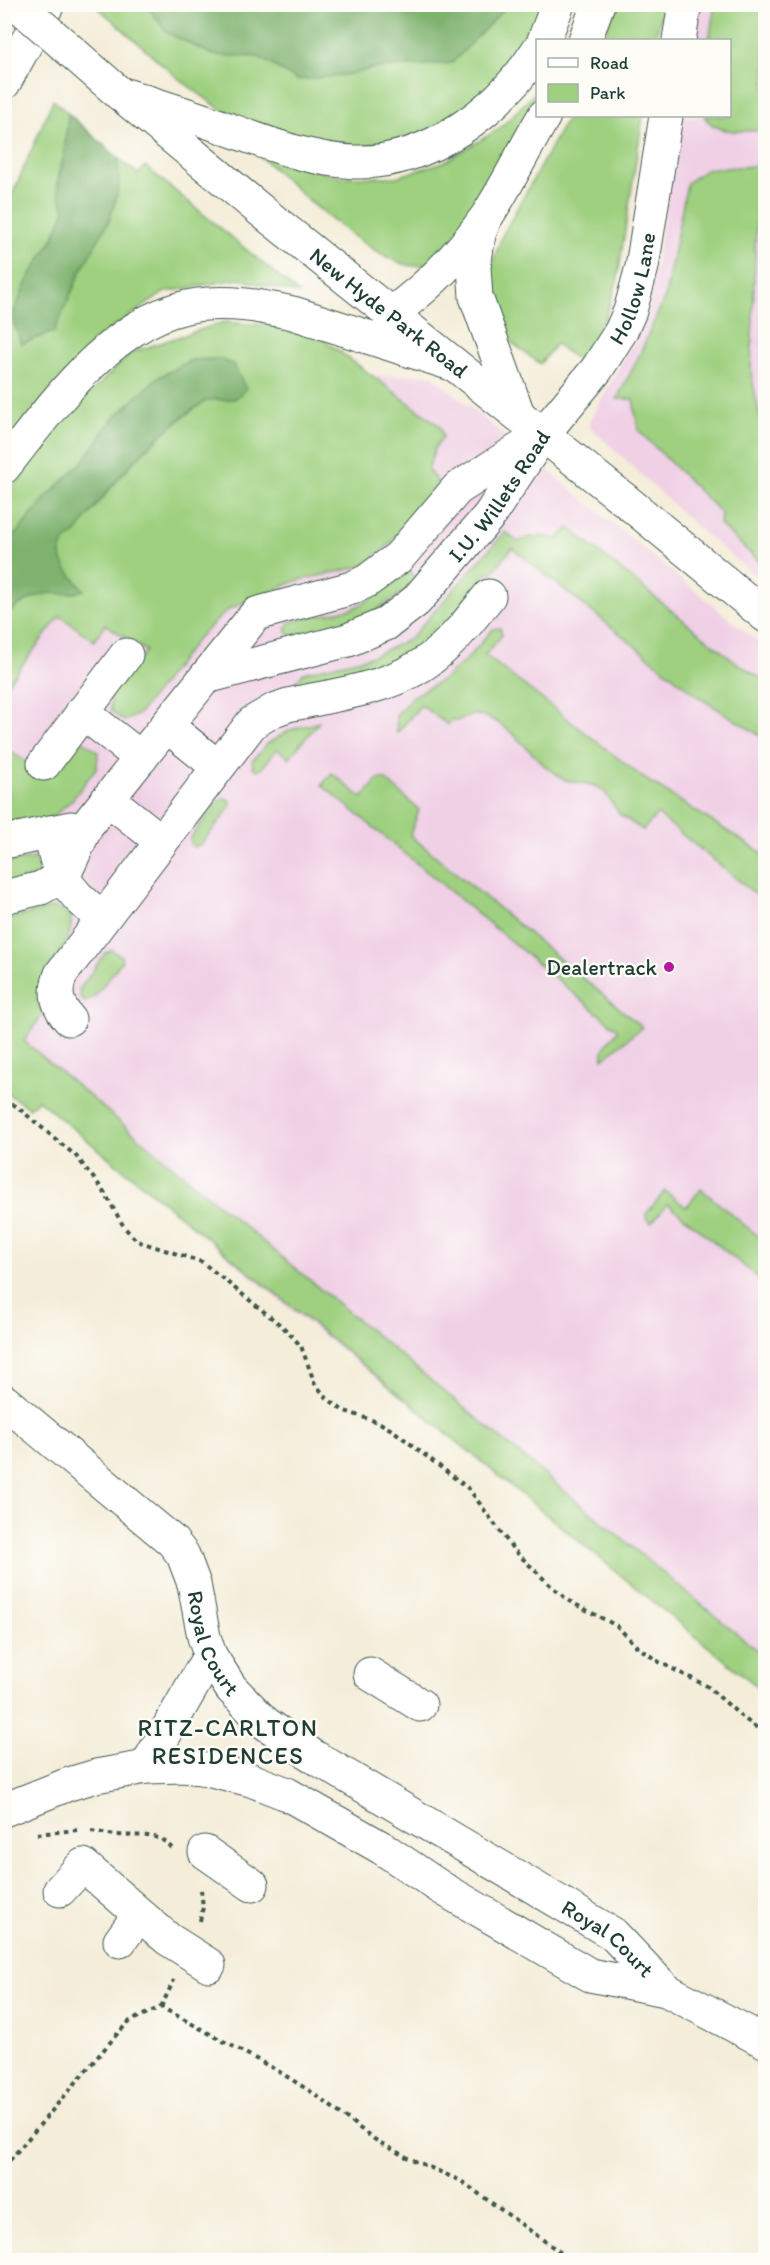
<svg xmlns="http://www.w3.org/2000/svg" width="770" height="2265" viewBox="0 0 770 2265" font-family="Itim,sans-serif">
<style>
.built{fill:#f0d0e5}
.green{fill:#9ed07f;stroke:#5e865a;stroke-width:1.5}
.forest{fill:#7eb26e;stroke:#4e7851;stroke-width:1.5}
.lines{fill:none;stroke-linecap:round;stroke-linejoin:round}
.minor-casing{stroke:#3f574d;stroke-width:35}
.major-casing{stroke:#3f574d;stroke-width:35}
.highway-casing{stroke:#3f574d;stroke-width:35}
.path{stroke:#3f574d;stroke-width:4;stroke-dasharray:4.5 4.5;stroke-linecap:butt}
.minor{stroke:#fff;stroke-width:33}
.major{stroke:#fff;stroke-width:33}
.highway{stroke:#fff;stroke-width:33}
.major-bridge-casing{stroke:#3f574d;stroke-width:35;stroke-linecap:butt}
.major-bridge{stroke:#fff;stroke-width:33}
.poi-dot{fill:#b5179e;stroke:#fdfcf7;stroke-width:2}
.labels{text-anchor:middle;stroke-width:5;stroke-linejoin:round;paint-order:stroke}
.street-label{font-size:22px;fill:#1f3d34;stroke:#fdfcf7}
.poi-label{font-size:22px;fill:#1f3d34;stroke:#fdfcf7;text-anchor:end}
.neighbourhood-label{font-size:24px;letter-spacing:1.5px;fill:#1f3d34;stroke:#fdfcf7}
</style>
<rect width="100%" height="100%" fill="#fdfcf7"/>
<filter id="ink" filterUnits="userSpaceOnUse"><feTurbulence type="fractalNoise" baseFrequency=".0167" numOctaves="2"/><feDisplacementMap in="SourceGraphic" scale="12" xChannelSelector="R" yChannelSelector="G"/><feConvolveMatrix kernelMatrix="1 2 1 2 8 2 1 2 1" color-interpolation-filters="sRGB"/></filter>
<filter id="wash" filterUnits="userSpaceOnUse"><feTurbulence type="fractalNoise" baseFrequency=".008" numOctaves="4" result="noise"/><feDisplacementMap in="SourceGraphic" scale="24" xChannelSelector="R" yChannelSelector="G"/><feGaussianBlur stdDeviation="1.35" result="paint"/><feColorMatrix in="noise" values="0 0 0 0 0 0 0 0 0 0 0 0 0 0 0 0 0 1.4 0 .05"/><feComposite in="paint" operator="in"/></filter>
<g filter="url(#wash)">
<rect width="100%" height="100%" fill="#f4edd9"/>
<path class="built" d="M698,5h67v579l-66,-55 -111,-104 60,-112 32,-197h50v-76h-38z
M431,375l334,273v1039l-478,-380 -282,-238 -1,-75 63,-81 -62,-52v-249l179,-230z"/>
<path class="green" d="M715,4l50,1v125c-21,1 -48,6 -61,-14h26v-76h-21z
M95,5h447l-4,18 -41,62 -69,47 -72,17 -66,-10 -67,-28 -44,-32z
M613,5h51l-9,35h-51z
M537,91v11l-80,139c-11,11 -26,26 -43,25 -42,-3 -125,-84 -158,-113l84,24h56l48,-15 55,-33z
M53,100l73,65 13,9 6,-8 155,128 -61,-15 -74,13 -69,47 -91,112v-239z
M568,116h75l-26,166 -19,57 -20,22 -22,-17 -16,20 -29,-22 -16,-25 -9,-36 16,-45z
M756,166l9,6 1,23 -9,2 -6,175 11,57 3,5v133l-45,-42 1,-12 -83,-83 -5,-31h-16l21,-41 27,-61 22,-114 20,-14z
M224,322l56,4 44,14 116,86 3,11 -8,10 -7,23 11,14 -48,59 -28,23 -67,15 -67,28 -31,29 -59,76 -15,7 -13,-10 -1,-16 36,-44 -41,-27 -11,17 -34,-25 -55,71v-190l67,-87 61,-58z
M569,528l165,133 31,20v58l-65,-41 -188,-150 -21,26h-4c-22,28 -45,58 -75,78 -32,20 -75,25 -111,34l-4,-5 6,-8 70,-17 37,-17 95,-107 13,10c13,-8 26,-6 40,-3z
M410,572l8,8 -5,6 -55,36 -62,17 -8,-6 -2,-5 4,-6 64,-14 13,-7z
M500,628l2,7 -17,20 160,124 120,76v47l-108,-88 -14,16 -23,-15 -16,-24 -11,-6 -28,-5 -19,-13 -34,-34 -15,-11 -15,-7h-11l-15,6 -4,-2 -4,6 -27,-20 -24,28 -1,-18 16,-18 32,-18 23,-20 26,-30z
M319,722l-30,36 -12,-9 -15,19 -5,2 -4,-3 -1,-6 16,-18 22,-13z
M85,742l13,10 -1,15 -25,33 -24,21 -43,9 -1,-83 41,28 27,-30z
M332,773l30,25 16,-19h7l34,31 -9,25 232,192 -39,32c-3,-12 9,-20 15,-29l-296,-245z
M227,798l4,4 -1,6 -29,36 -7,3 -4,-4v-5l29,-38z
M33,858l6,5 2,7 -3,6 -33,7 -1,-20z
M54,907l17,8c3,40 -33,50 -33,81 0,6 3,13 5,18l-19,27 196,165 545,451v36l-727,-593 -9,8 -21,-14 -3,-1v-173z
M112,950l9,6 1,5 -27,35 -9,6 -5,-2 -2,-10 26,-37z
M701,1189l64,53v35l-3,4 -94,-77 -17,19 -5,-5v-4l19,-23 21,16z"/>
<path class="forest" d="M147,5h359l-1,3 -53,55 -78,5 -22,6 -55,6 -38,-23 -46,-2 -47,-23z
M68,114l50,44 1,29 -9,32 -29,52 -27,61 -33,12 -9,-28 15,-35 27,-44 11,-28c-13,-26 -5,-30 -1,-56 2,-13 3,-26 4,-39z
M219,359l14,5 13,25c-3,2 -7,7 -10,9 -10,4 -23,-1 -32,4 -51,33 -91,80 -126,128 -6,8 -16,9 -17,21 -1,15 13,27 23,39 -11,4 -18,4 -28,3 -17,-1 -42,12 -51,25v-71l39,-47 40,-40 30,-42 43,-40 34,-18z"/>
</g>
<g filter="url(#ink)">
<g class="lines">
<defs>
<g id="minor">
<path d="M679,40l6,-36"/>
<path id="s1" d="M206,677l142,-37 38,-16 30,-23 73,-85 54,-82 54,-65 24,-38 9,-20 12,-44 24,-151"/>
<path d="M82,712l59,46"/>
<path d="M167,726l51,41"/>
<path d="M44,764l82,-109"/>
<path d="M108,799l53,42"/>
<path d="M49,832l12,45 17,20 24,22"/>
<path d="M4,842l67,-14"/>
<path d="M4,897l37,-9 20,-11 6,-8 20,-44 169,-211 96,-26 15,-7 32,-24 58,-68 74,-47"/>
<path d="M69,1019c-13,-15 -15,-27 -8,-45l191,-251 22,-13 14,-5c49,-11 105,-16 145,-48 22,-17 39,-40 56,-61"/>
<path id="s2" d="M4,1401l168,140 11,14 11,29 10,53 6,18 21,33 34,35 48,33 300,178 53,56"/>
<path d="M370,1674l50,31"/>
<path d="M146,1767l64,-112"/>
<path d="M4,1810l65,-26 27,-8 50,-9 37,-1 24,3 44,11 36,14 95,54 58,39 150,88 76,15 100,52"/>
<path d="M205,1852l47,33"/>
<path d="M60,1890l23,-25 85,74 41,26"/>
<path d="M120,1941l19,-26"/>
</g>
<g id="major">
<path id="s3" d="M119,93l140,116 366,291 141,116"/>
</g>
<path id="highway" d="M544,40l14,-36
M585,40l13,-36
M4,83l44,-79
M119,93c32,10 64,20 95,31 45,16 92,36 141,38 73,2 145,-52 183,-112
M483,224l-4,10 -5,33 2,30 42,117
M390,314c38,-26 71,-61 97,-98 21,-32 38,-68 57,-100
M4,467c48,-61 111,-151 193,-162 33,-4 64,1 96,8l162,52"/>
</defs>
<use href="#minor" class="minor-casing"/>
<use href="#major" class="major-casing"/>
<use href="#highway" class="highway-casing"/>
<path class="path" d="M4,1100l12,6 60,50 27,34 21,37 13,14 65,21 81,65 18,19 14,38 12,14 15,12 38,13 15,9 74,57 44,60 38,37 18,15 48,25 18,19 24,17 48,24 36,32 23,16
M91,1831c9,1 19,4 28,4 20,2 38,-4 53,13
M37,1834l40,-4
M200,1921l3,-14 -2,-17
M161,2007l13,-27
M4,2167l114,-134 12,-12 31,-14 117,64 35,22 61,46 30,17 57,25 110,79"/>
<use href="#minor" class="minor"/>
<use href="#major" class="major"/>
<use href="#highway" class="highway"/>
<defs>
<path id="major-bridge" d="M17,4l102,89"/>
</defs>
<use href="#major-bridge" class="major-bridge-casing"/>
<use href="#major-bridge" class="major-bridge"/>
</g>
</g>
<circle class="poi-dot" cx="669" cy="967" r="6"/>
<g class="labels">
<g class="street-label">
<text dy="8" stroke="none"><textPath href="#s1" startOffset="610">Hollow Lane</textPath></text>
<text dy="8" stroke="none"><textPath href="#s3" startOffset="348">New Hyde Park Road</textPath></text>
<text dy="8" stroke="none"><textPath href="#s1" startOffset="360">I.U. Willets Road</textPath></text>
<text dy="8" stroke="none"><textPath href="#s2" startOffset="330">Royal Court</textPath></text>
<text dy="8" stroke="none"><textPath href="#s2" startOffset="834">Royal Court</textPath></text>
</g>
<g class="poi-label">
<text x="657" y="975">Dealertrack</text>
</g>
<g class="neighbourhood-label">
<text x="228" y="1736">RITZ-CARLTON<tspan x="228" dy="28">RESIDENCES</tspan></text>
</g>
</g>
<rect width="770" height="2265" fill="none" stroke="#fdfcf7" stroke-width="24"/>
<rect x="536" y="39" width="195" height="78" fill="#fdfcf7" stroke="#a4b0a9" stroke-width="1.5"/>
<rect x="548" y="58" width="30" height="9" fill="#ffffff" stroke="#a4b0a9" stroke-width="1.5"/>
<text x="590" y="69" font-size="18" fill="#1f3d34">Road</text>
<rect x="548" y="84" width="30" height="18" fill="#9ed07f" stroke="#a4b0a9" stroke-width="1.5"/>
<text x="590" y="99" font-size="18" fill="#1f3d34">Park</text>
</svg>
